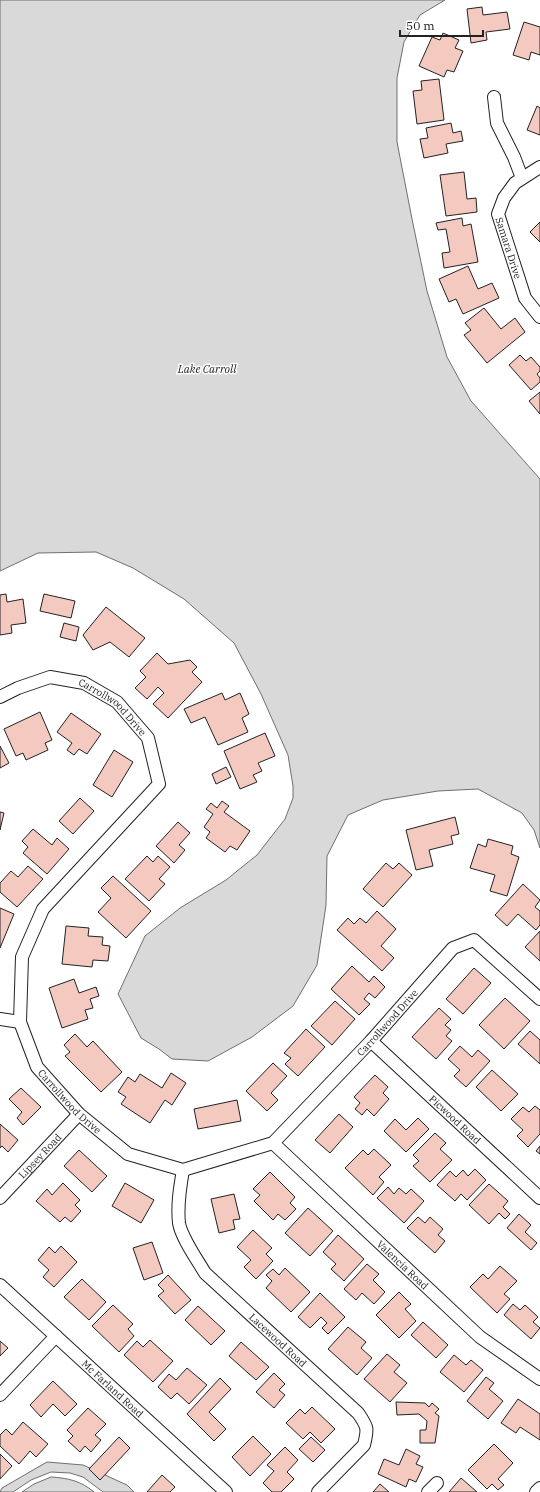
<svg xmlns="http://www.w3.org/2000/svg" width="540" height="1492" viewBox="0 0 540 1492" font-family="'IBM Plex Serif',serif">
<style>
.water{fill:#d9d9d9;stroke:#6f6f6f}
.building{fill:#f3c9c0;stroke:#222}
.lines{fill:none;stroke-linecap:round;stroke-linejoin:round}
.minor-casing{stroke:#222;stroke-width:14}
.minor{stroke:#fff;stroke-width:12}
.labels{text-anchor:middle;stroke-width:3;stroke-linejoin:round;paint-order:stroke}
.street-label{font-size:10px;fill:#222;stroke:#fff}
.water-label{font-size:11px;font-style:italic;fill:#222;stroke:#fff}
</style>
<rect width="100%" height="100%" fill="#fff"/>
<path class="water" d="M0,0h445l-25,15 -16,27 -7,36v64l15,77 15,72 20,66 24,44 69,78v369l-6,-18 -12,-17 -44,-24 -40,2 -55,9 -35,15 -21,41 -1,49 -9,60 -24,41 -41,31 -44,24 -36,-2 -13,-10 -18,-11 -23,-44 27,-58 35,-28 46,-28 31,-25 28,-36 8,-21v-12l-5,-31 -27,-61 -27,-51 -50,-44 -51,-31 -37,-16 -58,1 -38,18z
M47,1462l36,3 44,20 7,7h-31l-20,-15 -13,-4 -19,-1 -20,8 -18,12h-13l2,-4z
M51,1477c17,1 30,4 43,15h-72l12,-8z"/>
<path class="building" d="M482,7l1,8 24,-3 3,17 -24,3 1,8 -16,3 -4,-34z
M524,22l16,5v28l-9,-3 -2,8 -16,-5z
M443,33l16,7 -4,8 8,3 -9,21 -7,-2 -3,7 -25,-11 13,-29 8,3z
M439,79l5,41 -27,4 -4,-33 9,-1 -1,-9z
M537,106l3,2v27l-13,-5z
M451,123l2,10 8,-2 2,10 -17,3 2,9 -24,5 -4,-19 8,-1 -2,-10z
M464,172l3,27 9,-1 1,14 -31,4 -6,-41z
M462,218l1,8 8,-2 7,38 -34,6 -2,-15 8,-1 -4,-23 -8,1 -2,-7z
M540,222v20l-10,-10z
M468,266l10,23 14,-6 7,15 -36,16 -7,-15 -7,3 -10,-23z
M484,308l17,21 14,-11 10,14 -38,31 -23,-28 7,-5 -6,-7z
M520,355l6,6 5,-4 9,10v4l-3,3 3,4v4l-9,8 -22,-25z
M540,392v22l-11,-13z
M6,594l1,8 16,-3 3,24 -15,2 1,8 -12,2v-40z
M44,594l31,7 -4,17 -31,-7z
M106,607l39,31 -16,19 -19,-15 -17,8 -10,-15z
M64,623l15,4 -3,14 -16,-4z
M157,653l11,11 22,-4 7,7 -5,5 10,10 -34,36 -15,-14 11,-11 -6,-6 -11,12 -12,-11 11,-11 -6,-6z
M222,693l3,7 15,-7 9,21 -7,4 6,14 -30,13 -13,-28 -14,6 -7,-14z
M40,712l12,28 -7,3 3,7 -22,10 -3,-7 -7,3 -12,-27z
M71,713l30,21 -14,20 -8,-5 -5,6 -7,-5 5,-7 -15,-11z
M265,733l10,23 -17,7 4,8 -9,4 4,7 -17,7 -16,-38z
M0,746l9,17 -9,5z
M114,750l19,12 -21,35 -19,-12z
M226,767l5,10 -15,7 -4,-10z
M80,798l14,13 -21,23 -14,-13z
M222,801l7,5 -5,6 26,19 -13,19 -7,-4 -5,6 -19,-14 4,-6 -6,-5 9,-13 -7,-5 5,-6 6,5z
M0,812l4,1 -4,17z
M455,817l4,17 -8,2 2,8 -24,6 4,16 -17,4 -10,-40z
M178,822l12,11 -11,12 6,5 -11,13 -18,-17z
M33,829l19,16 5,-7 12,11 -22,25 -24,-21 5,-6 -6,-6z
M488,839l25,7 -2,8 8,3 -12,39 -17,-5 5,-16 -25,-7 8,-24 8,3z
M147,856l6,6 5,-6 12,11 -11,12 6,5 -16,17 -24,-22z
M386,863l7,6 6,-6 13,12 -29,32 -20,-18z
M28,866l15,13 -26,28 -17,-15v-9l11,-12 7,6z
M113,876l38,35 -25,27 -28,-26 13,-14 -10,-10z
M523,884l17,16 -5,7 5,4v14l-4,5 -18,-16 -11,12 -12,-11z
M0,908l14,6 -14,34z
M377,911l19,18 -15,17 13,12 -12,13 -45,-41 11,-12 6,6 6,-6 6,5z
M66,926l23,2 -1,8 15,1 -1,8 8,1 -2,15 -15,-1 -1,7 -30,-3z
M540,931v30l-15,-14z
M352,966l17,16 5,-6 11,11 -10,11 -6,-5 -5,6 6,5 -11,11 -28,-26z
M474,968l17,15 -28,31 -17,-15z
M74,979l5,14 17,-6 3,9 -9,3 3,9 -8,2 3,9 -26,9 -13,-40z
M505,998l25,23 -26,28 -25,-24z
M335,1001l20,18 -23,26 -21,-19z
M439,1008l12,11 -6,6 6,5 -5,6 6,5 -16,18 -24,-22z
M306,1029l19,18 -27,29 -13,-12 6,-6 -7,-5z
M530,1031l10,9v24l-22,-20z
M75,1034l12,13 6,-6 29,31 -21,20 -36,-36 5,-4 -6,-7z
M460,1046l12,11 6,-7 12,11 -24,26 -12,-11 6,-6 -12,-11z
M273,1063l14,13 -16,17 7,7 -11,11 -21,-20z
M492,1070l26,24 -17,17 -25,-24z
M171,1073l15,10 -14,22 -7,-5 -15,23 -29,-19 5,-7 -8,-5 10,-15 7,5 5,-8 22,14z
M375,1075l13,12 -5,6 6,6 -15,17 -7,-7 -5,6 -7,-6 5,-6 -6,-6z
M21,1088l20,19 -18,18 -6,-7 5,-6 -13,-13z
M237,1100l4,21 -43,8 -4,-20z
M535,1106l5,4v24l-12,13 -11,-11 6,-6 -12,-11 12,-12 6,5z
M339,1114l14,13 -23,26 -15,-13z
M418,1118l11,11 -23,23 -22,-21 11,-12 11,11z
M0,1124l18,16 -10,12 -6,-6 -2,2z
M435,1133l11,10 -6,6 12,11 -22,22 -17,-16 6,-5 -6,-6z
M540,1146v8l-4,-3z
M374,1149l17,16 -12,12 5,5 -11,13 -28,-27 18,-18 5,5z
M79,1150l28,26 -15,16 -28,-26z
M475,1169l11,11 -19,20 -6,-6 -6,7 -18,-16 13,-14 6,6 7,-7 5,6z
M270,1172l25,25 -5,6 6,6 -11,11 -7,-6 -5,6 -19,-19 6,-6 -7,-6z
M63,1183l17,17 -5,5 6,6 -10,11 -6,-5 -5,5 -24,-21 11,-12 5,6z
M125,1183l29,17 -13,23 -29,-17z
M489,1184l19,17 -5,6 7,7 -5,5 -6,-6 -10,11 -20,-19z
M388,1187l6,7 5,-6 7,6 5,-5 13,12 -20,22 -27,-25z
M234,1194l6,25 -7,1 2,9 -16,4 -8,-34z
M308,1208l25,23 -23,25 -25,-23z
M519,1214l12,11 -6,7 12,11 -6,7 -24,-22z
M418,1217l7,6 5,-6 13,12 -5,6 7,6 -10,12 -28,-25z
M253,1230l19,18 -6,6 7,7 -17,18 -12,-12 7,-7 -14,-13z
M338,1235l26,24 -20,22 -13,-12 5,-5 -13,-12z
M152,1242l11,31 -19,7 -11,-32z
M61,1246l16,16 -23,25 -11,-10 6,-7 -11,-10 11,-13 6,6z
M367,1264l12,10 -6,6 12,12 -11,12 -12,-11 -6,7 -12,-11z
M500,1266l17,15 -13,13 6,5 -13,14 -27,-26 13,-13 5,5z
M285,1268l25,24 -19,20 -25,-24 6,-7 -6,-6 7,-6 6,6z
M168,1275l23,25 -16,14 -17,-18 6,-5 -6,-6z
M82,1279l24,23 -17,18 -25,-23z
M399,1292l12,12 -6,5 11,12 -17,17 -23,-23z
M320,1293l25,24 -17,17 -6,-6 5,-5 -6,-6 -11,11 -12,-11z
M513,1304l7,6 5,-5 13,12 -5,5 7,6 -9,11 -27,-24z
M113,1305l20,19 -5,5 6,7 -15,16 -27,-26z
M198,1306l27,25 -14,14 -26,-25z
M423,1322l25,23 -12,13 -25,-23z
M348,1327l18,15 -5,6 11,10 -15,17 -29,-26z
M150,1340l23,21 -20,21 -29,-27 13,-14 6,6z
M0,1341l8,7 -8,8z
M241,1342l28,25 -13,13 -27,-24z
M387,1354l13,11 -6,7 13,11 -17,19 -26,-23z
M454,1355l12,10 5,-5 12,10 -19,22 -24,-20z
M187,1368l20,17 -18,19 -12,-11 -6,6 -13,-12 11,-13 7,6z
M274,1373l11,11 -6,6 6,5 -11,13 -18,-16z
M486,1377l8,6 -5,6 14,12 -15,18 -21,-18z
M220,1378l11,11 -22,23 17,17 -12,12 -27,-27z
M53,1381l24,23 -12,12 -12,-12 -12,13 -11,-12z
M518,1399l22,15v26l-20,-13 -4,6 -15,-10z
M396,1402l29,1 4,4 3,-4 7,6 -4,4 4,3 -4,27h-15v-13h6l1,-9 -8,-7 -22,1z
M312,1407l23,22 -14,14 -11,-11 -7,7 -17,-16 14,-14 5,5z
M88,1408l18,16 -11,11 6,5 -10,12 -6,-6 -5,6 -12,-11 5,-5 -6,-6z
M23,1422l25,22 -12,13 -6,-6 -11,13 -19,-18v-11l6,-6 6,6z
M253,1436l18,18 -21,22 -18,-19z
M119,1437l11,11 -30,32 -11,-11z
M311,1437l14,13 -12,12 -14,-13z
M494,1444l19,19 -15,16 6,6 -6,5 -6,-6 -5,5 -19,-19z
M285,1447l13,13 -11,12 7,7 -13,13h-9l-9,-9 11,-12 -7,-6z
M406,1449l14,7 -4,8 7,3 -7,15 -7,-3 -3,8 -28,-13 6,-15 15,6z
M0,1454l12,12 -12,13z
M162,1475l13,12 -5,5h-23z
M461,1478l16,14h-28z
M380,1484l9,8h-16z"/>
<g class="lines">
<defs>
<g id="minor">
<path d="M494,97l3,26 17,34 8,21"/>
<path id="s1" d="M540,167l-25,16 -11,15 -6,16 27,84 15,19"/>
<path id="s2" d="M0,697l18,-9 32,-11 34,6 33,19 31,36 11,46 -116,125 -21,48 -2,65 17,45 42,47 49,40 55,16 90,-27 98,-102 82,-93 21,-8 66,59"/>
<path d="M0,1019l20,3"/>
<path id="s3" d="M371,1041l169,157"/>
<path id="s4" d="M273,1143l207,194 60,42"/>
<path id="s5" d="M183,1170c-3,17 -6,35 -4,53 2,14 19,38 26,50l153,140c10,14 10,16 6,32l-46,47"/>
<path id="s6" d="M0,1198l79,-84"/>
<path id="s7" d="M0,1285l226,207"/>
<path d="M0,1395l56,-59"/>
<path d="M428,1492l9,-9"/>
<path d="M536,1492l4,-4"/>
</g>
</defs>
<use href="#minor" class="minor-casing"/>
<use href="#minor" class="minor"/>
</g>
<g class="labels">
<g class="street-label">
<text dy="4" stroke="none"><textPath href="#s1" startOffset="101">Samara Drive</textPath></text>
<text dy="4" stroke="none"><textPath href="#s2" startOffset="126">Carrollwood Drive</textPath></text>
<text dy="4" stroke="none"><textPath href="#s2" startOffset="1001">Carrollwood Drive</textPath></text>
<text dy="4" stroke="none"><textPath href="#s2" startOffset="605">Carrollwood Drive</textPath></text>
<text dy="4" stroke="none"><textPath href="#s3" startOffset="115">Picwood Road</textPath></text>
<text dy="4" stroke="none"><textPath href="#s6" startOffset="58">Lipsey Road</textPath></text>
<text dy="4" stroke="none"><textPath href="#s4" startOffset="178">Valencia Road</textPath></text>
<text dy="4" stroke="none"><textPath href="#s5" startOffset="209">Lacewood Road</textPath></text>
<text dy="4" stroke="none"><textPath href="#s7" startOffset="153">Mc Farland Road</textPath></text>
</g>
<g class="water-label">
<text x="207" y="373">Lake Carroll</text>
</g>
</g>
<path d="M400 30v6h83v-6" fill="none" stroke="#222222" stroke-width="2"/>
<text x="406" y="30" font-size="12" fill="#222222" stroke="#ffffff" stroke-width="3" paint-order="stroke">50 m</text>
</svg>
